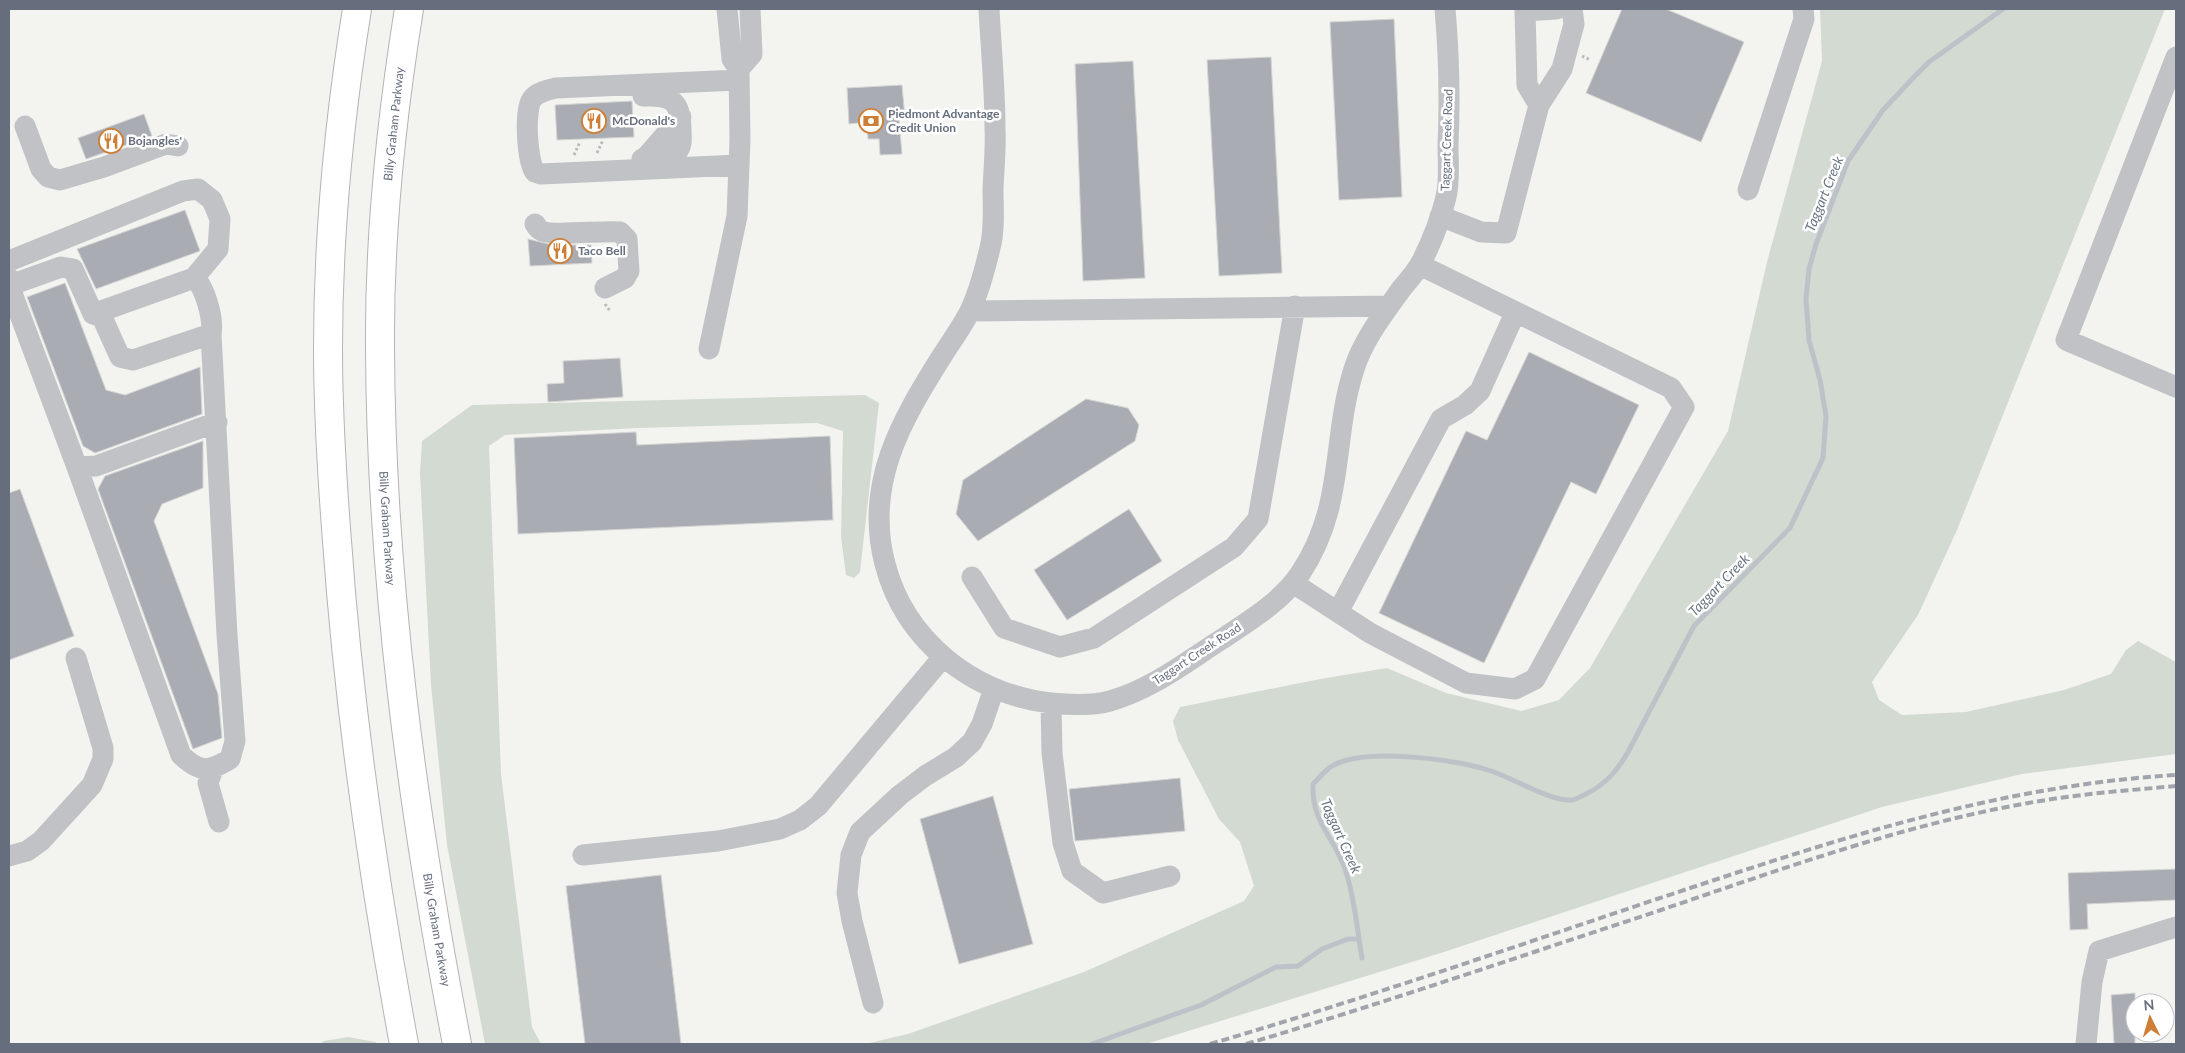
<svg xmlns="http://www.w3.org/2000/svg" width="2185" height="1053" viewBox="0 0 2185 1053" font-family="Lato,sans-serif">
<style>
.green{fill:#d3dad2}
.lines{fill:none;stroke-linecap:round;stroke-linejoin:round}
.stream{stroke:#bdc2c8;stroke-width:5}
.building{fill:#a9adb3;stroke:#d5d5d3}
.highway-casing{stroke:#b2b4b8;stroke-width:30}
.path{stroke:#b9babd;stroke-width:3;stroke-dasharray:2.5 2.5;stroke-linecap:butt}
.minor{stroke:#c0c2c5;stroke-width:21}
.highway{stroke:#fff;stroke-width:28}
.rail{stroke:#a1a4aa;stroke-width:4;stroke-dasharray:8 4;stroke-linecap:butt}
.labels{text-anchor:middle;stroke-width:5;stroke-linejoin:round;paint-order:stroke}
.poi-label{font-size:12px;font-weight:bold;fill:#666e7e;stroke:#fff;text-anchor:start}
.street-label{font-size:12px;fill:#666e7e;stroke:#fff}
.water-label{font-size:14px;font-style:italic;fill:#677482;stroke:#fff}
</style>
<rect width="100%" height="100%" fill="#f3f4f0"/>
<path class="green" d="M1820,9h345l-208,521 -39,85 -46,67 7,18 23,15 64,-3 98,-22 47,-16 15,-24 12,-9 38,21v92l-154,20 -140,33 -441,146 -295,91h-281l43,-10 176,-62 160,-71 10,-15 -14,-44 -21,-23 -41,-79 -5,-19 7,-14 140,-28 67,-11 59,25 75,18 38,-11 31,-32 138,-237 39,-169 55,-201z
M865,395l14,8 -19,169 -6,6 -8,-3 -5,-38 2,-106 -26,-8 -179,5 -133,7 -16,11 12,328 31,253 9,17h-56l-38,-199 -16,-160 -11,-212 2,-32 50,-36z
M348,1037l28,5v2h-56l4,-3z"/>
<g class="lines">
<path class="stream" d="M1362,958c-5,-29 -7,-58 -16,-86 -10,-34 -35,-48 -33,-88 5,-5 10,-11 16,-16 31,-22 130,-9 165,4 20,7 58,30 78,28 5,-1 10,-4 14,-6 20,-10 31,-23 42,-42l66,-126 96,-98 33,-70 3,-42 -6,-36 -11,-40 -3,-41 3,-30 7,-25 32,-83 35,-51 32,-34 14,-14 74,-53
M1092,1044l109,-39 75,-38 22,-1 24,-17 26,-10h11"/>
</g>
<path class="building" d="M1622,9h44l78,33 -43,100 -115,-49z
M1394,19l8,178 -63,3 -9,-178z
M1271,57l11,216 -63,3 -12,-216z
M1133,61l12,217 -62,3 -8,-217z
M902,85l3,34h-6l3,35 -22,1 -1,-16h-11l-1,-17 -18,2 -2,-36z
M632,101l2,36 -77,3 -2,-35z
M144,114l8,22 -66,23 -8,-21z
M185,210l15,41 -104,38 -19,-40z
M528,239l25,6h38l1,18 -62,3z
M65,283l41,107 19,5 75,-28 2,47 -107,39 -12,-7 -56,-149z
M1529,352l110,53 -43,89 -25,-12 -87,181 -105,-50 87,-182 21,9z
M620,358l3,39 -75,5 -1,-18 17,-1 -1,-22z
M1086,399l42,9 11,17 -4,16 -157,100 -22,-27 7,-34z
M636,432l1,13 193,-9 3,84 -315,14 -4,-96z
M203,441v47l-41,16 -8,17 64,173 4,44 -29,11 -95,-260 7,-13z
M20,489l54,147 -65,24v-167z
M1129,509l33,52 -95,59 -33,-50z
M1180,778l5,53 -110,10 -6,-52z
M993,796l40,148 -74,20 -39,-145z
M2176,869v31l-89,4 1,25 -18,1 -2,-57z
M661,875l20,169h-96l-19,-158z
M2135,993v51h-21l-3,-49z"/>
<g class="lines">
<defs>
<g id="highway">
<path d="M357,9c-18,112 -29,225 -29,339 0,64 4,129 9,193 12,169 36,336 67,503"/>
<path id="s1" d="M409,9c-18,112 -30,225 -29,339 1,233 33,467 77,696"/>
</g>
</defs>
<use href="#highway" class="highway-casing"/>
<path class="path" d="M1582,56l9,4
M597,153l6,-13
M574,155l6,-13
M605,304l5,7"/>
<path class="minor" d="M989,9c2,39 6,80 6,119 1,20 -1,40 -2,60 0,19 2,41 -3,60 -5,21 -11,45 -21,65 -8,15 -18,29 -27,43 -41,65 -78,128 -57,208 20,77 88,130 166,139 19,2 40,3 59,-2 42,-12 76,-39 112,-62 28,-19 59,-37 78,-65 46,-69 31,-133 54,-205 9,-29 30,-56 48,-81 7,-8 15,-17 20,-27 10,-20 19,-43 24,-64 4,-16 2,-35 2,-51 2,-46 1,-92 -3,-137
M2176,57l-110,283 110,47
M739,69l13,-15 -2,-45
M643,96c29,-1 37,4 38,33 0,8 2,16 -4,23 -7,7 -20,6 -30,7
M1539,105l-12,-20 -2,-74 31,-2
M25,126l16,43 7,8 12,3 44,-13 62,-23 12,2
M642,159l5,-3 34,-39
M739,165l-198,9 -6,-2c-8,-11 -11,-61 -3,-73 5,-7 16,-9 24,-11l183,-8
M1748,190l56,-171 -1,-10
M1440,216l41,16 25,1 33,-128 23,-36 12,-45 -2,-15
M535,224c1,1 4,6 5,6 10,7 63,0 80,2l7,7 2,32 -4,7 -20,10
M9,261l174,-70 15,-2 14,11 8,19 -2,30 -24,29
M9,278l1,4h9l42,-15 12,2 20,45 9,3 18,40 13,3 78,-26c3,-14 -6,-48 -17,-56l-101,36
M10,282l3,14 64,171 104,288c19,18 27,17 49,4l5,-18 -8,-106 -16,-301
M970,311l419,-5
M709,349l28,-133 3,-76 -1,-71 -7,-10 -5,-50
M77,467l19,-1 121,-44
M972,577l32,51 56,19 34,-9 140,-91 24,-28 37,-213
M1293,583l77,50 96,50 49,6 20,-10 149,-272 -13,-19 -251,-123
M1338,612l103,-193 24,-14 15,-14 35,-78
M1051,703l1,50 11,90 9,28 31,22 67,-17
M213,769l-5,14 11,39
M583,855l135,-14 62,-12 20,-9 18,-14 125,-149
M9,856l18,-5 14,-10 51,-56 11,-26v-11l-27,-90
M873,1003l-21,-82 -5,-28 4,-38 9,-23 40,-37 25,-19 31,-19 16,-15 10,-18 12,-35
M2086,1044l6,-62 7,-31 77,-24"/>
<use href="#highway" class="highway"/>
<path class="rail" d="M1210,1044c150,-44 298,-95 447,-145 172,-57 336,-113 519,-124
M1246,1044c138,-41 275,-88 412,-133 127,-43 255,-90 388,-111 43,-7 87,-10 130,-14"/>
</g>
<defs>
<symbol id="restaurant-ring" viewBox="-11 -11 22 22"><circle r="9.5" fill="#fff" stroke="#cd7f37" stroke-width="1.5"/><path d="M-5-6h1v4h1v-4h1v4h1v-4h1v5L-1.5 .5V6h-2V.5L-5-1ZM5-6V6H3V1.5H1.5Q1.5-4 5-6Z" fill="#cd7f37"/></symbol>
<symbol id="bank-ring" viewBox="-11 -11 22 22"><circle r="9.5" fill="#fff" stroke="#cd7f37" stroke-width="1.5"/><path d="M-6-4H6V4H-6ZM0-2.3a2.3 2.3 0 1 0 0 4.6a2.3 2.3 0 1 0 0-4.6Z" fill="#cd7f37"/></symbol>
</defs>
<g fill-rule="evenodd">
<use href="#restaurant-ring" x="580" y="107" width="28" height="28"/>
<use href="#bank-ring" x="857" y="107" width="28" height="28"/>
<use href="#restaurant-ring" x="97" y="127" width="28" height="28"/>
<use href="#restaurant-ring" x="546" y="237" width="28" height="28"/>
</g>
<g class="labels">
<g class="poi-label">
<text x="888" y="118">Piedmont Advantage<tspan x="888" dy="14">Credit Union</tspan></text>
<text x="612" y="125">McDonald's</text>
<text x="128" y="145">Bojangles'</text>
<text x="578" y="255">Taco Bell</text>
</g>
<g class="street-label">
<text transform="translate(394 124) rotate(-84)" y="4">Billy Graham Parkway</text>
<text transform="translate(1447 140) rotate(-88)" y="4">Taggart Creek Road</text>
<text dy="4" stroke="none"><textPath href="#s1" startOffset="521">Billy Graham Parkway</textPath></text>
<text transform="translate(1197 654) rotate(-33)" y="4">Taggart Creek Road</text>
<text dy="4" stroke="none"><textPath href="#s1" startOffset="926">Billy Graham Parkway</textPath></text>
</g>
<g class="water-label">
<text transform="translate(1824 194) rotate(-68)" y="5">Taggart Creek</text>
<text transform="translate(1719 585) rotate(-46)" y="5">Taggart Creek</text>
<text transform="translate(1341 836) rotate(66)" y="5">Taggart Creek</text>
</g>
</g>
<rect width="2185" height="1053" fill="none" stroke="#666e7e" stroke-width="20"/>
<g transform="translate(2150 1018) rotate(355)"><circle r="24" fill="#ffffff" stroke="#c2c5cb"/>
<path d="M0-4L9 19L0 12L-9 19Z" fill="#cd7f37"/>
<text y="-8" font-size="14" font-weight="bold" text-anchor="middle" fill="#666e7e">N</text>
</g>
</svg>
